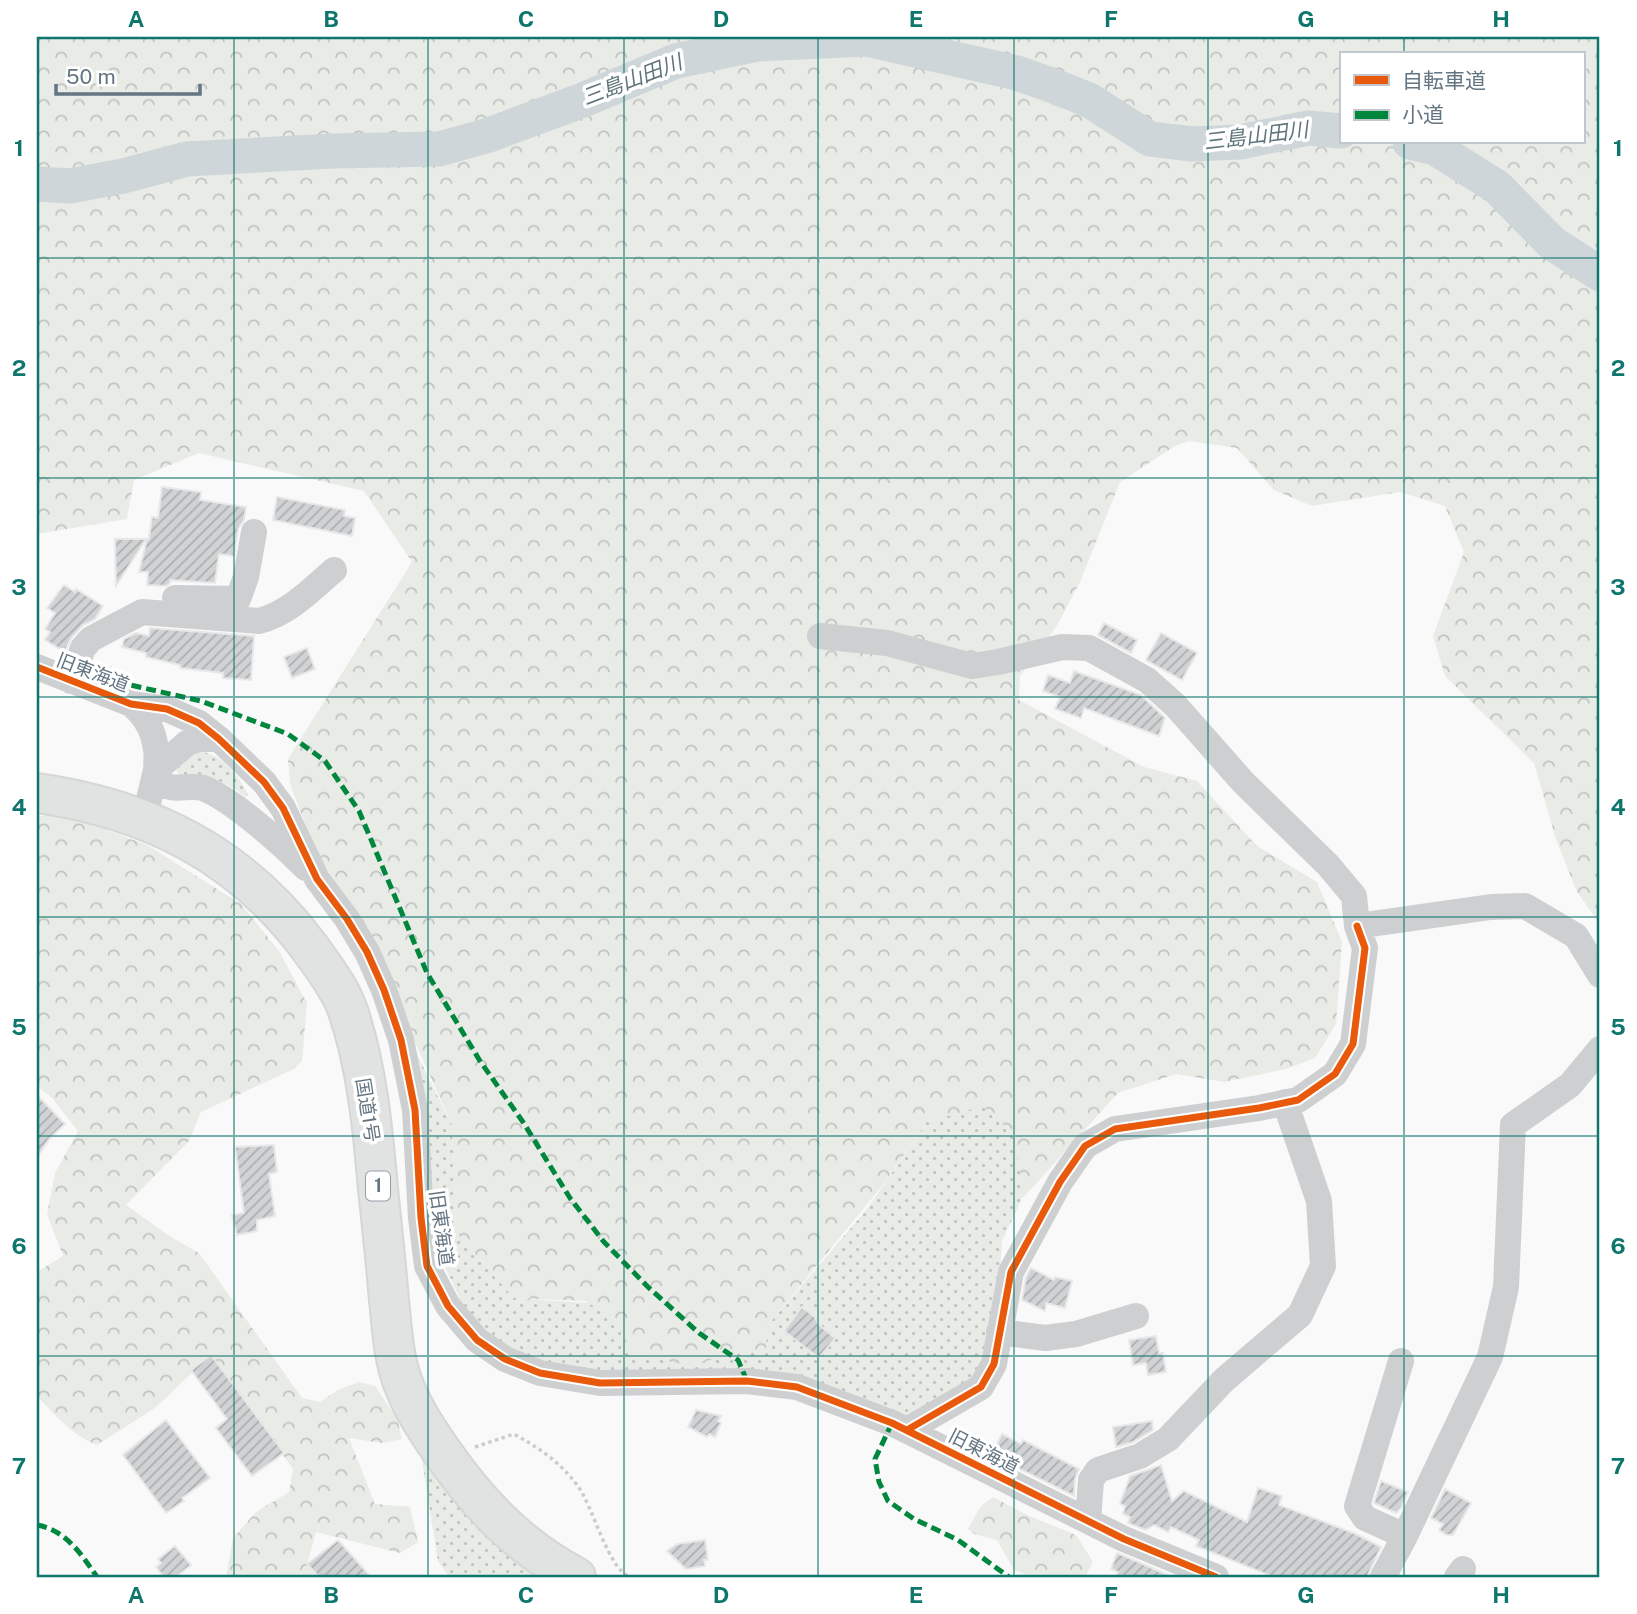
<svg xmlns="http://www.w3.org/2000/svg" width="1637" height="1614" viewBox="0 0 1637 1614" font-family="'Public Sans','Noto Sans JP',sans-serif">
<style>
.grass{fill:url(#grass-dots)}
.forest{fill:url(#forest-crowns);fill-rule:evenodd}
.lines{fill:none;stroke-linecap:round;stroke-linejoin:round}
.river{stroke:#ced6d9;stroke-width:35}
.building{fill:url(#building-hatch);stroke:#e8e8e8;stroke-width:2}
.highway-casing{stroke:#d5d6d6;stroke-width:42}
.path{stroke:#cbcccd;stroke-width:3.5;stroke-dasharray:3.5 3.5;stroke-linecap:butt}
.minor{stroke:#cecfd0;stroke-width:26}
.highway{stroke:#e1e2e2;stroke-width:38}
.quiet{stroke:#00873e;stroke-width:5;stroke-dasharray:10 5;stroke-linecap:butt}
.cycleway-casing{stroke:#fff;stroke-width:11}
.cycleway{stroke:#e8590c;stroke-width:7}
.grid{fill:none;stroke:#0f766e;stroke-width:2;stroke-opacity:0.55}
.labels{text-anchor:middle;stroke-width:7;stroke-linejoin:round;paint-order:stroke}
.shield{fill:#fff;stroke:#939fa8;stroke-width:2}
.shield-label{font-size:18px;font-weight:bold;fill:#657683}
.street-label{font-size:19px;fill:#657683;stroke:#fff}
.water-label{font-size:21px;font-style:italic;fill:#60757c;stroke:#fff}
.neatline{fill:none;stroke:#0f766e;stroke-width:2.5}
.grid-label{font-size:23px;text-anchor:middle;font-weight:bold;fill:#0f766e}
</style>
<defs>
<pattern id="grass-dots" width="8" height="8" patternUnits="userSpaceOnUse" patternTransform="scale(1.75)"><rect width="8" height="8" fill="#e8ebe6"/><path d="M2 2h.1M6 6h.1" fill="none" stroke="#c0c3c0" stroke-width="1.8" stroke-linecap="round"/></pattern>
<pattern id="forest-crowns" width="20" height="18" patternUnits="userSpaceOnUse" patternTransform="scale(1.75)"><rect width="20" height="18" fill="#e8ebe6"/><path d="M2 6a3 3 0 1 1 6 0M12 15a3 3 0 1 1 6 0" fill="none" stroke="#c0c3c0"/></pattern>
<pattern id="building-hatch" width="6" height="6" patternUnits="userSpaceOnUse" patternTransform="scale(1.75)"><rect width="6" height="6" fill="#d0d2d3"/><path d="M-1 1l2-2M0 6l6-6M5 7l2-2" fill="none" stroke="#acafb1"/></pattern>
</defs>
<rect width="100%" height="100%" fill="#f9f9f9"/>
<path class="grass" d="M196,751c24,1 42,23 52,44l-3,2c-20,-18 -39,-21 -64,-20l-5,-7z
M402,1024l50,101 4,107 58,66 75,5 27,17 152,5 99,-116 60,-87 56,-17 31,30 11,57 -23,49 -8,123 -50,34 -52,25 -123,-39 -104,-2 -140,-23 -56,-41 -41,-87z
M420,1449l142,128h-113l-11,-16z"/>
<path class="forest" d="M37,37h1563v887l-23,-32 -21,-53 -22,-76 -89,-87 -12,-40 31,-84 -19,-46 -45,-14 -88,14 -38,-16 -37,-42 -48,-7 -14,5 -55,36 -40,100 -24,45 -36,49 -1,24 125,67 53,14 60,65 60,36 25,60 -6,82 -21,34 -29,11 -62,13 -48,-8 -58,19 -95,105 -9,-63 -31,-29 -56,16 -45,64 -114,139 -2,23 -79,17 -54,-11 -17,-34 -31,-19 -71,-3 -58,-66 -4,-107 -71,-159 -69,-124 -22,-58 -2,-25 124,-197 -48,-71 -165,-38 -65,27 -7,39 -90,15zM1341,54h242v88h-242z
M37,816h33l77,29 94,59 38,47 28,52 -5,58 -8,8 -93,43 -12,29 -63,64 45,32 28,16 103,145 18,4 18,-12 21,-8 16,4 22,32 5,21 -20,4 -33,-5 26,66 35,3 8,35 -18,11 -84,-21 -9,32 10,13h-91l7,-39 23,-26 33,-20 4,-23 -82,-114 -56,53 -58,37c-24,-9 -42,-30 -60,-49v-124l26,-16 -16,-42 8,-41 23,-42 -27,-34 -14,-11z
M993,1497l34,18 49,20 17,27 -8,15h-53l-18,-7 -17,-30 -23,-6 -6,-5 13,-23z"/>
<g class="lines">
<path class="river" d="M1410,142l25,6 62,39 55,56 48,31
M37,184l33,2 53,-10 64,-17 145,-8 107,-2 47,-13 97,-36 93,-39 81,-17 109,-5 151,34 34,12 38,15 61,39 42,5 48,-2 68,-14 33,3"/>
</g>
<path class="building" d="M162,487l39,5 -1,8 46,7 -2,13 -6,9 -4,27 -15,-2 -4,29 -45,-3v3l-4,3 -19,-1 1,-13h-9l8,-33h2l3,-22 6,1z
M277,497l68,13 -1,6 11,2 -3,18 -79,-16z
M115,539h31l-30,47z
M64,585l11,7 1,-3 27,17 -8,13 -12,6 -12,13 -6,14 -20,-12 5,-8 -5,-3 10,-16 -8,-5z
M1104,623l33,17 -6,13 -33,-18z
M150,628l104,8 -3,44 -28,-2v-5l-43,-5v-3l-34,-8v-4l-24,-6 2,-8 12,-6 13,3z
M1161,633l36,20 -15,27 -36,-20z
M307,648l8,21 -23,9 -8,-21z
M1074,671l67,24 24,23 -6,18 -75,-28 -3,10 -26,-9 5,-12 -17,-6 5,-16 22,8z
M37,1095l28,29 -15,14 -13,19z
M274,1145l3,27 -8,2 6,42 -18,4v11l-20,4 -5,-20 12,-2 -9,-66z
M1031,1268l23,12 1,-3 17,4 -7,27 -19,-5 -1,8 -23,-11 4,-23z
M802,1307l13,10 3,7 17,14 -16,20 -35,-27z
M1156,1336l3,17h4l3,19 -18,3 -2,-12 -13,2 -4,-25z
M211,1355l73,98 -32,23 -36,-48 11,-9 -36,-49z
M696,1410l25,6 -3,5 3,2 -6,14 -6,-3 -2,3 -19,-10z
M166,1420l44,58 -28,20 2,3 -18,12 -43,-58z
M1152,1421l1,9 -20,12 -17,5 -3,-20z
M1002,1434l19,10 2,-4 56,29 -4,10 -1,17 -72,-36 3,-6 -10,-6z
M1161,1465l11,36 12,-10 63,31 11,-34 24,8 -3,9 77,29 25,13 -14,30h-93l-78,-31 3,-6 -28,-13 -3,5 -14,-7 -8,5 -18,-7 2,-6 -7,-3 2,-8 -5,-2 10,-28z
M1381,1481l27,11 -7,16 -5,5 -22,-10z
M1445,1489l26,14 -18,32h-6l-8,-5 4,-6 -12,-6z
M338,1540l33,37h-52l-12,-13z
M705,1540l3,20h-4l1,6 -19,3 -19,-18 10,-7z
M175,1546l16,19 -15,12h-12l-8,-10 5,-4 -3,-4z
M1117,1553l33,14 22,10h-56l2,-5 -7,-3z"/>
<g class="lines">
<defs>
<path id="highway" d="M37,793c113,16 204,62 273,155 14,20 30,40 38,63 19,56 25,119 30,178 4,37 8,74 11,111 3,27 4,57 14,83 10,27 26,50 42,73 36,51 76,92 131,121"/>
</defs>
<use href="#highway" class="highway-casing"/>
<path class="path" d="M475,1447l39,-13c25,14 46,28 63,51 16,20 31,86 54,92"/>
<path class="minor" d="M175,598l63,1 8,-22 8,-45
M820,636l67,7 85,23 26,-4 64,-15 27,1 58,32 28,25 68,77 85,83 26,31 3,30 134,-19 34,-1 51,30 24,39
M37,667l94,37 36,5 32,14 20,16 45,43 19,26 34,71 30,40 20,33 17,38 17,50 14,70 6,108 6,48 21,40 29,34 28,19 35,14 60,10 147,-2 50,6 95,36 232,116 92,38
M71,681l12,-33 8,-9 51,-27 117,9c30,-8 52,-31 75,-51
M131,704c15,12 23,27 25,46 2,11 -3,22 5,32 10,11 29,2 42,6 29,11 80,57 103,80
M144,820l12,-50 31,-27 11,-4h21
M999,1332l46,6 31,-4 60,-18
M1401,1361l-44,145 8,12 40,18 85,-179 16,-70 7,-162 57,-40 30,-36
M907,1430l74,-43 13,-23 17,-92 49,-90 25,-36 30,-17 144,-21 39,-8 37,-26 18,-30 12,-96 -8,-22
M1088,1521l3,-41 7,-10 42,-14 28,-17 56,-59 76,-65 23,-49 -4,-65 -34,-99
M1383,1577l22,-41
M1457,1577l6,-8"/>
<use href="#highway" class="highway"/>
<path class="quiet" d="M73,672l128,29 87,33 37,27 34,50 68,162 53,88 43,61 47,76 34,44 44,45 51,46 39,27 9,21
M892,1423l-17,36 4,23 9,19 26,18 44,21 51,37
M37,1525c29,5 45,30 60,52"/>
<defs>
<path id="cycleway" d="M37,667l94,37 36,5 32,14 20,16 45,43 19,26 34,71 30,40 20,33 17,38 17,50 14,70 6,108 6,48 21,40 29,34 28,19 35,14 60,10 147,-2 50,6 95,36 232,116 92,38
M907,1430l74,-43 13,-23 17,-92 49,-90 25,-36 30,-17 144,-21 39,-8 37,-26 18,-30 12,-96 -8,-22"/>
</defs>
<use href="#cycleway" class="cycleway-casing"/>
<use href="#cycleway" class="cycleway"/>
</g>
<path class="grid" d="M234,37v1540M428,37v1540M624,37v1540M818,37v1540M1014,37v1540M1208,37v1540M1404,37v17M1404,142v1435M37,258h1563M37,478h1563M37,697h1563M37,917h1563M37,1136h1563M37,1356h1563"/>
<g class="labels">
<rect class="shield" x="366" y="1171.5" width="24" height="29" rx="5"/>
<g class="shield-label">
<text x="378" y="1192">1</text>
</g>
<g class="street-label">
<text transform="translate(93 672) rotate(21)" y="7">旧東海道</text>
<text transform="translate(368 1110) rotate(81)" y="7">国道1号</text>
<text transform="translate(442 1228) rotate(82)" y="7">旧東海道</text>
<text transform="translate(984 1451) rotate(27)" y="7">旧東海道</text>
</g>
<g class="water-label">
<text transform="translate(632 80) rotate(-21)" y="7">三島山田川</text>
<text transform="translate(1256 136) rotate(-7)" y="7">三島山田川</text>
</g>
</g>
<rect width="1637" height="1614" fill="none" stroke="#ffffff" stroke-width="77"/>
<rect x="1340" y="52" width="245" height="91" fill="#ffffff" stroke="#c1c8cd" stroke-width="2"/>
<rect x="1354" y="75" width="35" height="10" fill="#e8590c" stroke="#c1c8cd" stroke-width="2"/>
<text x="1402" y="88" font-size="21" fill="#657683">自転車道</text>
<rect x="1354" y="110" width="35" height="10" fill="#00873e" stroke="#c1c8cd" stroke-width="2"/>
<text x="1402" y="122" font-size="21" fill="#657683">小道</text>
<path d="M56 84v10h144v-10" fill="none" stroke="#657683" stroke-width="3.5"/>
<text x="66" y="84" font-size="21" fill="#657683" stroke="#ffffff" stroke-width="5" paint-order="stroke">50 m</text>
<rect x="38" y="38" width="1560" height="1538" class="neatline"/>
<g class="grid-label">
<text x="136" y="27">A</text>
<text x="331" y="27">B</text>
<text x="526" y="27">C</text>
<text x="721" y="27">D</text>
<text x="916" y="27">E</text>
<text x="1111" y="27">F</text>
<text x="1306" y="27">G</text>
<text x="1501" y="27">H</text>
<text x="19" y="156">1</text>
<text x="1618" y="156">1</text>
<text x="19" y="376">2</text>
<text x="1618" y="376">2</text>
<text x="19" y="595">3</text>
<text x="1618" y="595">3</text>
<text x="19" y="815">4</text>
<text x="1618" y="815">4</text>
<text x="19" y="1035">5</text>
<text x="1618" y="1035">5</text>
<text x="19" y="1254">6</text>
<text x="1618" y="1254">6</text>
<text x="19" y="1474">7</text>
<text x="1618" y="1474">7</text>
<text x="136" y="1603">A</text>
<text x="331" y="1603">B</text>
<text x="526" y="1603">C</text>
<text x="721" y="1603">D</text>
<text x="916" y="1603">E</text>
<text x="1111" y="1603">F</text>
<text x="1306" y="1603">G</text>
<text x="1501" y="1603">H</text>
</g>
</svg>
